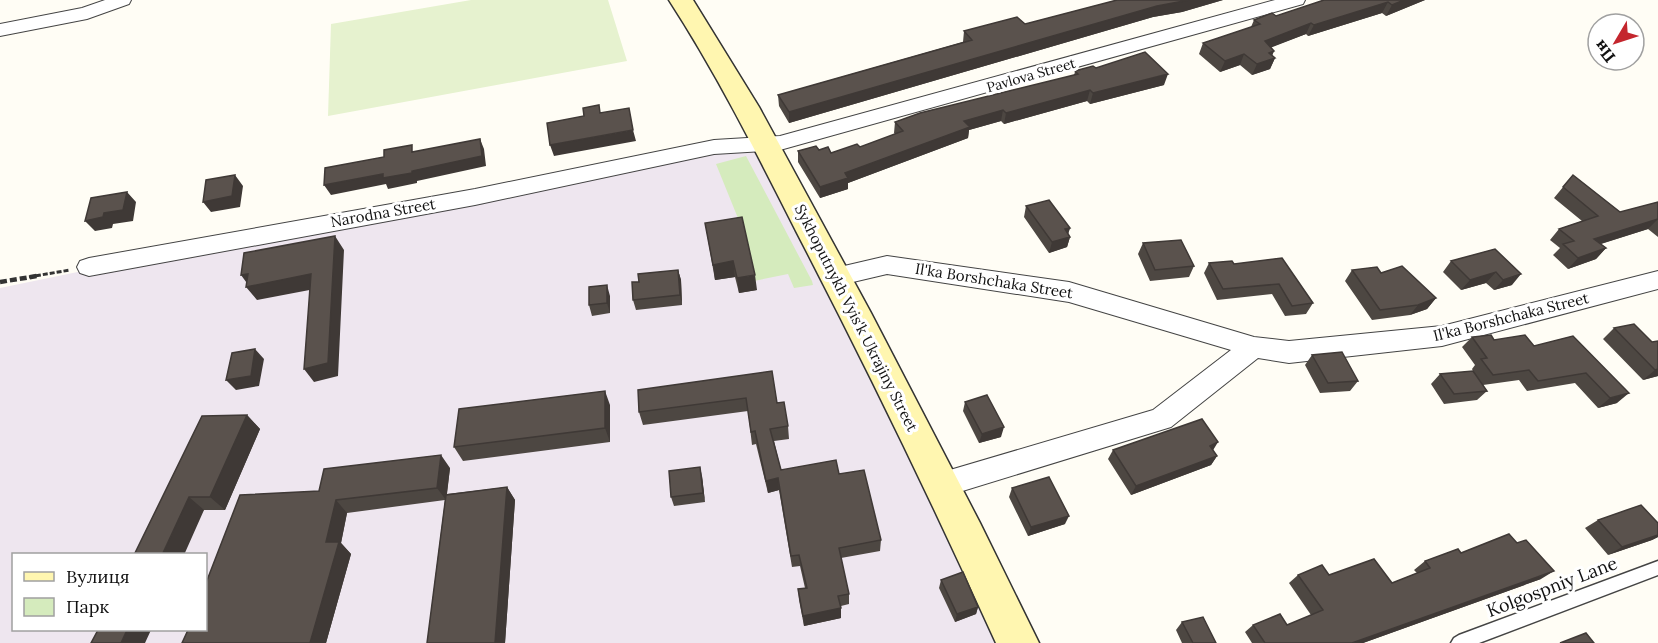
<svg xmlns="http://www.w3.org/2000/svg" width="1658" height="643" viewBox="0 0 1658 643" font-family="Lora,serif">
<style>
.industrial{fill:#eee6ef;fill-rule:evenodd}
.green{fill:#d5ebbd}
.pitch{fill:#e6f2cf}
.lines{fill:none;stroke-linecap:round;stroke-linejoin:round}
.lane-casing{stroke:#444;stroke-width:3}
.street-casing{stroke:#444;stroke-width:2}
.secondary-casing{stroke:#333;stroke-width:3}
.path-far1{stroke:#333;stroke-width:3;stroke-dasharray:5 2;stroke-linecap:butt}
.path{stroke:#333;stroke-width:4.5;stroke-dasharray:7 3;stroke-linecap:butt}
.lane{fill:#fff;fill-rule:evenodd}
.street{fill:#fff;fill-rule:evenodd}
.secondary{fill:#fff6b0;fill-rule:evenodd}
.wall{fill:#4d4742}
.shaded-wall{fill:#3f3936}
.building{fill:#5a524d;stroke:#3f3936;stroke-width:1.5}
.labels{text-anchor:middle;stroke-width:6;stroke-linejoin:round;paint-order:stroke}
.far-street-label{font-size:14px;fill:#111;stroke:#fff}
.street-label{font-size:15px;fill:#111;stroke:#fff}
.near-street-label{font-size:18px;fill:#111;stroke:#fff}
</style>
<rect width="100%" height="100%" fill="#fffdf5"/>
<path class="industrial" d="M755,149l252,494h-1007v-355l160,-33 555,-104zM14,554h192v76h-192z"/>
<path class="green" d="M746,156l66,125 1,4 -19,3 -6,-14 -34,7 -10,-48 -28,-69z"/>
<path class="pitch" d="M471,0h137l19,61 -299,55 3,-92z"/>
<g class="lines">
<defs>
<path id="lane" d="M1658,561v14l-179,68h-28l3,-5 5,-3z"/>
<path id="street" d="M105,0h26l-2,4 -42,15 -87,17v-12l82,-16z
M1275,0h30l-2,4 -523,146 -66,4 -239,51 -386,71 -9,-3 -3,-6 3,-6 9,-3 386,-69 239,-49 66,-4z
M887,256l182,26 185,55 35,4 153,-15 216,-55v18l-216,57 -153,17 -31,-5 -87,69 -228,70 -10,-4 -5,-9 5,-9 220,-65 78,-60 -162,-48 -182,-28 -51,12 -9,-2 -3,-7 3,-7z"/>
<path id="secondary" d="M669,0h24l66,107 112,206 109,210 59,120h-43c-63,-139 -130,-277 -200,-412 -40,-79 -79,-157 -127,-231z"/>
</defs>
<use href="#lane" class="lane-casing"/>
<use href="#street" class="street-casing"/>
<use href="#secondary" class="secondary-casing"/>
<path class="path-far1" d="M29,277l41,-7"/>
<path class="path" d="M0,282l37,-6"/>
<use href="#lane" class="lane"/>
<use href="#street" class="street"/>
<use href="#secondary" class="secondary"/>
</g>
<path class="wall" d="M1117,0h106l-41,12 -29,5 -364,106 -10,-17 -1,-11 185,-53 1,-11 61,-7z
M1324,0h101l-39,16 -4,-3 -74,23 -2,-2 -35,13 3,4 -2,5 3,2 -5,11 -18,6 -12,-10 -20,7 -21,-18 4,-11 48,-16 3,-7 22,-4z
M1075,71l89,14 -74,19 -3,-3 -83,23 -3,-3 -32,9 -1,8 -120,45v6l-28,9 -22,-36v-11l21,-1 12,3 29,-6 35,-13 -1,-1 1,-11 179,-46z
M1573,175l47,37 38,-10v35l-10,-8 -47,15 5,4 -10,11 -28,10 -15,-14 7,-7 -10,-8 9,-11 23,-8 -28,-23z
M1026,206l44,22 -2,6 2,3 -3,10 -18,6 -25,-36z
M705,223l52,67 -18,3 -4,-16 -20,3z
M1143,243l51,23 -5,11 -39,4 -12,-27z
M1495,249l17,36 -18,5 -8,-7 -25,7 -18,-18 8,-11z
M1282,258l31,45 -7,11 -21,2 -13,-22 -55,6 -13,-27 5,-10 25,1z
M678,270l3,10 1,25 -46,5 -3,-10 6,-18z
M1352,270l29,3 55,25 -9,11 -17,6 -38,5 -27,-39z
M610,296v17l-18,3 -3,-11z
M1614,328l38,14 6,-1v35l-15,4 -40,-41z
M1573,336l44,67 -19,5 -23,-25 -48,8 -8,-11 -36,5 4,6 -10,9 -33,4 -13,-20 9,-10 33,-3 -1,-2 3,-4 -13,-18 10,-10 62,9z
M1312,355l46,26 -8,10 -30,2 -15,-28z
M772,371l5,32 11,23 1,13 -15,2 7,29 58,4 42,66 -1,11 -39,7 8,36v10l-8,2v12l-37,8 -5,-26 -1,-11 7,-1 -5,-22 -8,1 -13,-77 -11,3 -12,-49 -4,1 -4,-34 -105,14 -4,-13z
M965,402l36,35 -22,6 -16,-32z
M610,405v37l-147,19 -9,-14z
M247,415l13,14 -35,81h-21l-70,45z
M1113,450l100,1 4,5 -6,9 -80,30 -23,-36z
M450,468l-3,26 60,-7 8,13 -10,143h-78l18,-143 -98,13 -6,30 10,11 -25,89 -7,-152z
M702,476l3,26 -31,4 -3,-9z
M1012,488l53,36 -37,12 -19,-39z
M1598,520l60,3v14l-6,3 -44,15 -23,-27z
M1461,553l80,26 -178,64h-111l-7,-11 8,-7h34l24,-10 -22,-32 9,-8h31l63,8 25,-10 -3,-3 11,-9z
M941,580l37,27 -2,7 -21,8 -16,-34z
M1182,622l34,21h-34l-6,-13z"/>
<path class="shaded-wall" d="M1189,0h34l-41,12 -29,5 -364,106v-11l368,-106z
M1404,0h21l-39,16 6,-11z
M1388,2l-6,11 -74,23 6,-11z
M1311,23l-5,11 -46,18 5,-11z
M1274,51l-4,8 5,-1 -5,11 -18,6 5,-11 12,-11z
M1244,54l-4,11 -20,7 5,-11z
M1168,74l-4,11 -74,19 3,-11z
M1090,90l-3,11 -83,23 2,-11z
M1003,110l-2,11 -32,9 -1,8 -120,45v6l-28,9v-11l25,-14 119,-52z
M633,130l3,11 -82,15 -4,-11z
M480,139l4,10 2,17 -69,15v2l-29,6 -2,-5 -55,11 -7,-10 59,-11 29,-3z
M235,175l8,11 -3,21 -29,5 -8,-10z
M127,192l9,10 -3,19 -20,3 -1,4 -17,3 -10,-10 19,-8z
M1658,219l-10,10 -64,20 10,-10z
M1070,228l-3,9h3l-3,10 -18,6 3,-11 13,-13z
M335,236l9,14 -6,126 -24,6 -10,-13z
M1606,248l-10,11 -28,10 10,-11z
M733,261l2,16 -20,3 -2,-15z
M678,270l3,10 1,25 -2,-10z
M1496,272l-10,11 -25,7 9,-10z
M248,274h63l9,14 -63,12 -11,-13 3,-1 -8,-11z
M1521,274l-9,11 -18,5 9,-10z
M755,275l2,15 -18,3 -2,-15z
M607,285l3,11v17l-3,-10z
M1436,298l-9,11 -17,6 8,-10z
M255,349l9,10 -5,27 -23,4 -10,-10z
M1658,369v7l-15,4 12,-10z
M605,391l5,14v37l-5,-14z
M1629,393l-12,10 -19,5 12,-10z
M247,415l13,14 -35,81 -15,-13z
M1004,427l-3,10 -22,6 3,-9z
M1218,442l-6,10 -2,-6z
M441,455l9,13 -4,32 -9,-12z
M1217,456l-6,9 -80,30 5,-9z
M700,467l2,9 3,26 -2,-9z
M778,478l1,12 -11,3 -2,-12z
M507,487l8,13 -10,143h-10z
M189,497l15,13 -20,45h-22z
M336,500l11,13 -6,30 10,11 -25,89h-16l16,-101z
M1069,516l-4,8 -37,12 3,-9z
M1658,535v2l-6,3 -44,15 14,-8z
M1554,571l-13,8 -178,64h-11z
M978,607l-2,7 -21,8 2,-8z
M841,608v10l-37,8 -1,-10z
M127,630h24l-6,13h-24z"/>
<path class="building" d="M1117,0h72l-32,6 -368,106 -11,-17 194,-55 -8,-9 53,-14 8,7 4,-1z
M1324,0h80l-12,5 -4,-3 -74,23 -3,-2 -46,18 9,10 -5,2 6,5 -18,6 -13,-10 -19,7 -22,-18 57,-19 -6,-4 18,-7 4,3z
M1145,52l23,22 -75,19 -3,-3 -84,23 -3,-3 -39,11 6,6 -125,46 3,5 -28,9 -22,-36 18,-5 3,4 9,-3 3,6 26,-9 3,3 43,-16 -8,-9 25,-9 158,-39 -3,-3 18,-5 3,2z
M599,105l1,8 29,-5 4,22 -83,15 -3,-22 37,-7 -1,-8z
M480,139l2,17 -70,15v2l-29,5v-4l-59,11 1,-17 59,-11v-7l28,-5v7z
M235,175l-3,21 -29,6 3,-22z
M1573,175l47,37 38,-10v17l-64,20 12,9 -28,10 -15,-14 11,-3 -15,-12 39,-13 -35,-29z
M127,192l-4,18 -19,3 -1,4 -18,4 6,-23z
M1049,200l21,28 -5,1 5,8 -18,5 -26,-36z
M742,217l13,58 -18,3 -4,-17 -20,4 -8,-42z
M335,236l-7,127 -24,6 7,-95 -65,13 2,-13 -7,1 3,-22z
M1181,240l13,26 -39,4 -12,-27z
M1495,249l26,25 -18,6 -7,-8 -26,8 -19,-19z
M1282,258l31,45 -21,3 -13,-22 -56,5 -14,-26 23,-2 2,3z
M1402,266l34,32 -18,7 -38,5 -28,-40 25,-3 4,6z
M678,270l2,25 -47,5 -1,-18h7l-1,-8z
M607,285v18l-18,2v-18z
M1634,324l18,18 6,-1v28l-3,1 -41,-42z
M1491,335l3,5 31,-5 9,11 39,-10 56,57 -19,5 -24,-25 -48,8 -9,-11 -36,5 -12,-16 6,-1 -15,-21z
M255,349l-4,27 -25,4 6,-27z
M1342,352l16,29 -30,2 -16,-28z
M772,371l5,32 7,-1 4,24 -18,3 11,41 55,-10 3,14 25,-4 17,70 -42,8 10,46 -11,2 3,12 -38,8 -5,-27 9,-1 -8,-33 -8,1 -13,-78 -12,3 -11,-50 -4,1 -5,-34 -107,14 -1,-22z
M1473,371l14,20 -33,3 -14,-20z
M605,391v37l-151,19 5,-38z
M987,395l17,32 -22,7 -17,-32z
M247,415l-37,82h-21l-27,58h-28l68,-139z
M1202,419l16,23 -8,4 7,10 -81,30 -23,-36z
M441,455l-4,33 -101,12 -10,42h13l-29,101h-128l6,-13h18v-47l34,-88 79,-4 5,-22z
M700,467l3,26 -32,4 -2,-26z
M1049,477l20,39 -38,11 -19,-39z
M507,487l-12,156h-68l19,-148z
M1641,505l17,18v12l-36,12 -24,-27z
M1509,534l8,9 9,-3 28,31 -202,72h-87l-12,-18 27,-11 7,11 36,-15 -25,-35 24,-10 7,10 45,-16 18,24 38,-15 -5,-7 33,-12 3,4z
M963,572l15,35 -21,7 -16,-34z
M1203,617l13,26h-23l-11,-21z
M98,630h29l-6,13h-30z
M1586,633l8,10h-34z"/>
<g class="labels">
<g class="far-street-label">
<text transform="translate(1031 75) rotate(-16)" y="5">Pavlova Street</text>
</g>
<g class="street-label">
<text transform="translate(383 213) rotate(-10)" y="5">Narodna Street</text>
<text transform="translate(994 281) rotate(9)" y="5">Il'ka Borshchaka Street</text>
<text transform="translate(1511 317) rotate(-14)" y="5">Il'ka Borshchaka Street</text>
<text transform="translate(856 318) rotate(63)" y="5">Sykhoputnykh Vyis'k Ukrajiny Street</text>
</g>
<g class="near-street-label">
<text transform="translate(1552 587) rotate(-21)" y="6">Kolgospniy Lane</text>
</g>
</g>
<rect x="12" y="553" width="195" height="78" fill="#ffffff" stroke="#a0a0a0" stroke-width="1.5"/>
<rect x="24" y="572" width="30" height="9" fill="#fff6b0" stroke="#a0a0a0" stroke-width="1.5"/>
<text x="66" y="583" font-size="18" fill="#111111">Вулиця</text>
<rect x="24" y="598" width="30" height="18" fill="#d5ebbd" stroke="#a0a0a0" stroke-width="1.5"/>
<text x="66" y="613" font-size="18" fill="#111111">Парк</text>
<g transform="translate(1616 42) rotate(231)"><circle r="28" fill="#ffffff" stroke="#a0a0a0" stroke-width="1.5"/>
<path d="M0-4.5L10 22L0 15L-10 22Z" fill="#c4262e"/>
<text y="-9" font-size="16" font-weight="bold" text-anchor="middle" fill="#111111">Пн</text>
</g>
</svg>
